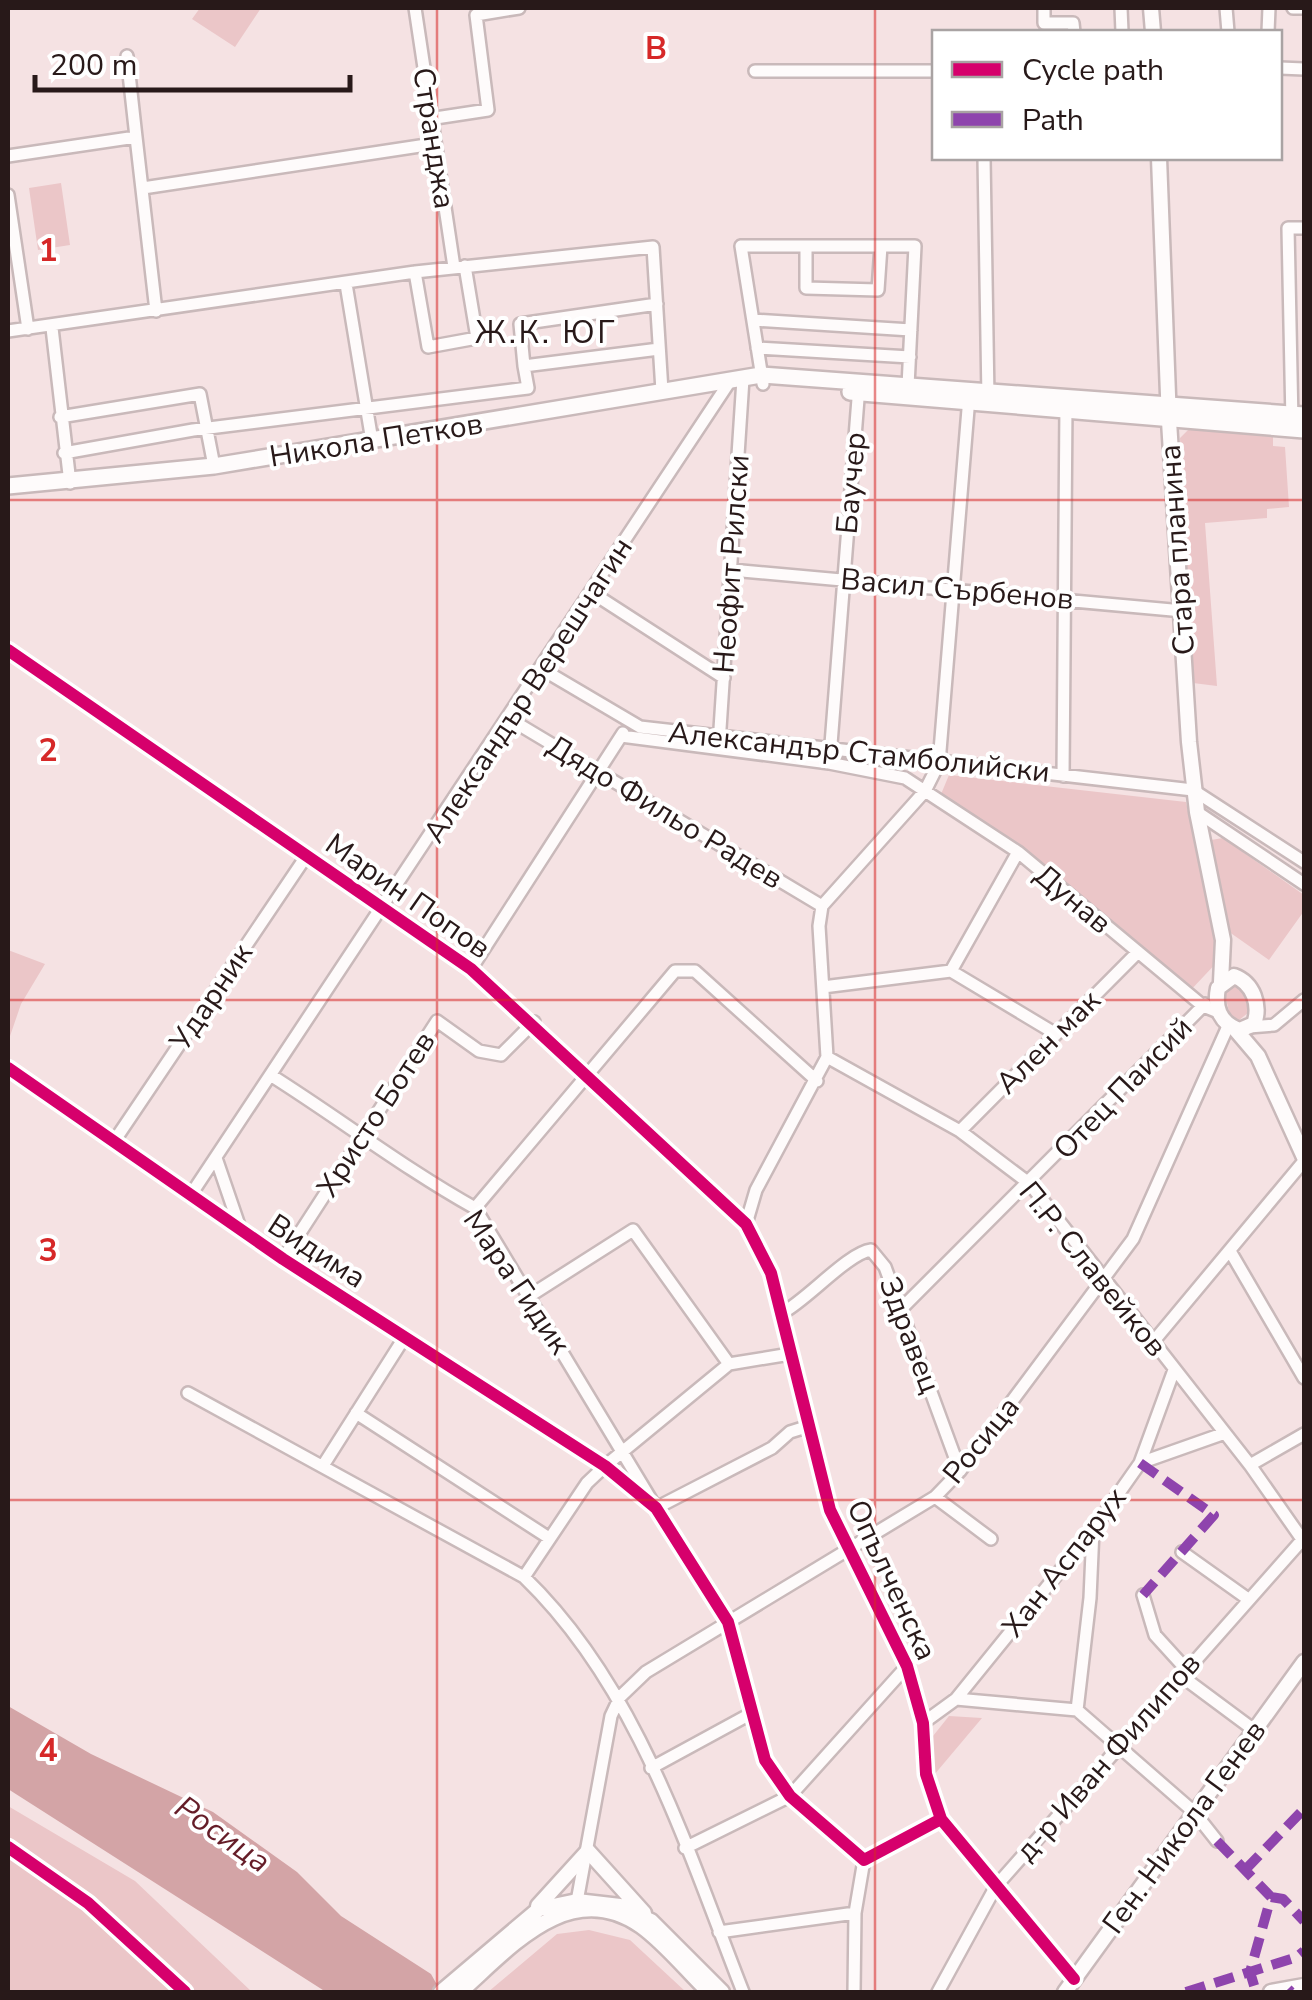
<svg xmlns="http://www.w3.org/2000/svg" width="1312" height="2000" viewBox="0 0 1312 2000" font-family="'Nunito Sans',sans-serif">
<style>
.green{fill:#ebc6c8}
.water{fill:#d3a4a6}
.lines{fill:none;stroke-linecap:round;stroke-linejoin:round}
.minor-casing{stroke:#c9b9ba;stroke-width:16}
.tertiary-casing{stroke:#c9b9ba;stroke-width:19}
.secondary-casing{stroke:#c9b9ba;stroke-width:20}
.minor{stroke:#fefbfb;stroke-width:11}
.tertiary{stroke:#fefbfb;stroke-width:14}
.secondary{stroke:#fefbfb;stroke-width:15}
.quiet{stroke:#8e44ad;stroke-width:10;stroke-dasharray:20 10;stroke-linecap:butt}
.cycleway-casing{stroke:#fff;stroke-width:19}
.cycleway{stroke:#d6006c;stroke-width:12}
.grid{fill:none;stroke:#d62828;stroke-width:2.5;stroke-opacity:0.55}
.labels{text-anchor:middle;stroke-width:8;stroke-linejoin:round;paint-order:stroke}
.street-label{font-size:30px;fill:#281919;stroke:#fff}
.neighbourhood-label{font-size:32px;letter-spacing:2.5px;fill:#281919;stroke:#fff}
.water-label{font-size:32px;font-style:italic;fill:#651d28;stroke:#fff}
.grid-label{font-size:32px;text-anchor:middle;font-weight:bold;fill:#d62828;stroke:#fff;stroke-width:8;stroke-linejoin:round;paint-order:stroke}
</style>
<rect width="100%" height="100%" fill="#f5e2e3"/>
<path class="green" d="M200,8h61l-26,39 -43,-28z
M61,183l9,62 -32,5 -9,-62z
M1191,427l82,6v13l12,1 4,60 -22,2v9l-62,5 12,163 -24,-3 -13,-245z
M949,775l237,27 35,156 -33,35 -166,-146 -83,-48z
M1223,838l81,57v16l-35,49 -44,-31 -14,-89z
M8,950l37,14 -24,40 -13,38z
M1229,983l14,5 6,24 -11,9 -8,-5 -6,-26z
M949,1716l33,2 -48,57 -5,-34z
M8,1806l127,75 117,111h-244z
M589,1930l41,10 56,52h-198l69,-58z"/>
<path class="water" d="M8,1706l83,48 122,58 84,60 44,44 90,58 10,18h-115l-318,-203z"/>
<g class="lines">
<defs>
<path id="minor" d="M415,8l39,259
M1044,8v15h29l1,9
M1121,8l1,24
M1226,8l2,24
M1293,8h11
M1268,32l1,-24
M1280,68l24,1
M755,71h179
M429,119l59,-9 -12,-95 43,-7
M136,137l20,174
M8,156l128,-19 -9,-81
M984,158l4,240
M143,188l290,-44
M8,195l20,134
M806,246v42l72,2 3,-44
M415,272l13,75 49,-9 -12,-72
M346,284l26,157
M753,320l158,10
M52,328l18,155
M8,331l407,-59 238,-25 9,144
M757,348l153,9
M524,366l-4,-42 137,-20
M763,384l-22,-138h174l-7,140
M60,417l140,-23 14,72
M1292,422l-4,-194h16
M64,453l129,-23 335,-42 -4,-22 135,-17
M731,570l452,41
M591,592l133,86
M8,650l463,319 275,255 25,49 59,237 77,156 16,57 3,51 15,45 133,160
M540,668l100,59 553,63 111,72
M508,718l314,188
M621,736l208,27 76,15 113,74 185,154 15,6
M719,744l24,-365
M830,757l29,-371
M1063,776l3,-371
M1197,812l107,72
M471,969l152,-236
M951,971l67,-119
M823,987l128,-16 105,63
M1249,1027l25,-2 30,-25
M827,1057l133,74 70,53 220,281 54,77
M8,1068l275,191 322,207 51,42 72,114 37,138 25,36 74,64 77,-41
M272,1076c68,43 133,93 203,132l181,300 116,-60 18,-16 16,-5
M960,1131l177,-178
M115,1140l192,-285
M216,1158l25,73
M190,1196l540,-815
M475,1208l200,-237h20l122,110
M746,1224l10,-34 71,-133 -8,-131 3,-20 103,-115 14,-28 30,-366
M1230,1251l74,127
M283,1259l154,-238 42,30 22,4 33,-33
M531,1295l102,-65 96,134
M901,1309l304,-305
M782,1313c25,-13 66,-60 89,-63l14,17 75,204
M1153,1342l151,-181
M188,1393l336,184c114,110 162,270 219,415
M356,1413l193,125
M1140,1463l34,-93
M324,1464l80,-126
M1250,1465l54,-31
M935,1497l56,42
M1182,1552l66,47
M524,1577l63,-94 18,-17 124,-102 61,-10
M1143,1595l12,40 30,33
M1180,1675l74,55
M956,1699l121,11 117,102 23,29
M1077,1710l13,-112 3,-68
M923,1723l33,-24 137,-169 47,-67 85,-30
M651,1768l101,-55
M685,1848l105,-52 117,-130
M576,1907l35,-191 9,-19 26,-25 289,-175 25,-26 173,-232 96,-215
M719,1932l136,-19
M854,1992l1,-79 9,-53
M938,1992l58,-106 307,-347"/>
<path id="tertiary" d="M1151,8l2,24
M1159,158l10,263 20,321 8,70 26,128 -2,42
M1234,976c19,7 27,29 20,48l-14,6c-19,-6 -26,-22 -22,-42z
M1235,1029l23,27 46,101
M538,1906l50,-55 56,62
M441,1992l98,-83 38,-8 43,5 31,15 71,71
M460,1992c49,-43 109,-116 181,-66 25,18 46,45 68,66
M1065,1992l239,-330
M1271,1992l33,-6"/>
<path id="secondary" d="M850,392l454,38
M8,486l206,-20 547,-91 543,40"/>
</defs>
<use href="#minor" class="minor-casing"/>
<use href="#tertiary" class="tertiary-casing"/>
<use href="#secondary" class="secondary-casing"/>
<use href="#minor" class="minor"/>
<use href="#tertiary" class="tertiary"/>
<use href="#secondary" class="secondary"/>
<path class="quiet" d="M1140,1463l74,52 -71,80
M1217,1841l54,56 -21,75 6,20
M1245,1870l59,-61
M1271,1897l12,2 21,22
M1288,1989l3,3
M1186,1992l111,-35 7,-6"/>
<defs>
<path id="cycleway" d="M8,650l463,319 275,255 25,49 59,237 77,156 16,57 3,51 15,45 133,160
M8,1068l275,191 322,207 51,42 72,114 37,138 25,36 74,64 77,-41
M8,1847l80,56 97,89"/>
</defs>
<use href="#cycleway" class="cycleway-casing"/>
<use href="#cycleway" class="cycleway"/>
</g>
<path class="grid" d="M437,8v1984M875,8v1984M8,500h1296M8,1000h1296M8,1500h1296"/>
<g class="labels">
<g class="street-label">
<text transform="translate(434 138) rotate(81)" y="10">Странджа</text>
<text transform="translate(376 440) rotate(-9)" y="10">Никола Петков</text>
<text transform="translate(851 483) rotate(-85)" y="10">Баучер</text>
<text transform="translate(1177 550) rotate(-94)" y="10">Стара планина</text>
<text transform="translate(731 564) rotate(-86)" y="10">Неофит Рилски</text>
<text transform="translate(957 589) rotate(5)" y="10">Васил Сърбенов</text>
<text transform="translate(528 690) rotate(-57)" y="10">Александър Верешчагин</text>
<text transform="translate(859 752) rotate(6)" y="10">Александър Стамболийски</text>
<text transform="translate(665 812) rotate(31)" y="10">Дядо Фильо Радев</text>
<text transform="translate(408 896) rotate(35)" y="10">Марин Попов</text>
<text transform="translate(1073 899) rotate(40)" y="10">Дунав</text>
<text transform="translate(211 997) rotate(-56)" y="10">Ударник</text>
<text transform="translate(1048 1042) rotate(-45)" y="10">Ален мак</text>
<text transform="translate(1123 1088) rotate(-46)" y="10">Отец Паисий</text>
<text transform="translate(376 1114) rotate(-57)" y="10">Христо Ботев</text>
<text transform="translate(317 1251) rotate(33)" y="10">Видима</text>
<text transform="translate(1093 1269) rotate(51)" y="10">П.Р. Славейков</text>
<text transform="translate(517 1282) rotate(56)" y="10">Мара Гидик</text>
<text transform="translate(910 1335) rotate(69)" y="10">Здравец</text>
<text transform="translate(981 1440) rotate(-51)" y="10">Росица</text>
<text transform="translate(1064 1562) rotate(-52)" y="10">Хан Аспарух</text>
<text transform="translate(892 1580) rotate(65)" y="10">Опълченска</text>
<text transform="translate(1108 1757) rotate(-49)" y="10">д-р Иван Филипов</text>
<text transform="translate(1184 1827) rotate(-54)" y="10">Ген. Никола Генев</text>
</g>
<g class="neighbourhood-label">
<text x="546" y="343">Ж.К. ЮГ</text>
</g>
<g class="water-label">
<text transform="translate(223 1834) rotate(35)" y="11">Росица</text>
</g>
</g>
<g class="grid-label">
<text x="656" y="59">B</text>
<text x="48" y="261">1</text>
<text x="48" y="761">2</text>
<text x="48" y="1261">3</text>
<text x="48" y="1761">4</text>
</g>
<rect width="1312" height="2000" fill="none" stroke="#281919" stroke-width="20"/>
<rect x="932" y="30" width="350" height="130" fill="#ffffff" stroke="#a9a3a3" stroke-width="2.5"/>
<rect x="952" y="62" width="50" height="15" fill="#d6006c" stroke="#a9a3a3" stroke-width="2.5"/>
<text x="1022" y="80" font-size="30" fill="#281919">Cycle path</text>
<rect x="952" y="112" width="50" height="15" fill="#8e44ad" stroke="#a9a3a3" stroke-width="2.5"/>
<text x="1022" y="130" font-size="30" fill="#281919">Path</text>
<path d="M35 75v15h315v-15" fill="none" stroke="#281919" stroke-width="5"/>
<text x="50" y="75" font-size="30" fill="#281919" stroke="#ffffff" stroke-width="8" paint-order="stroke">200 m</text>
</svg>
